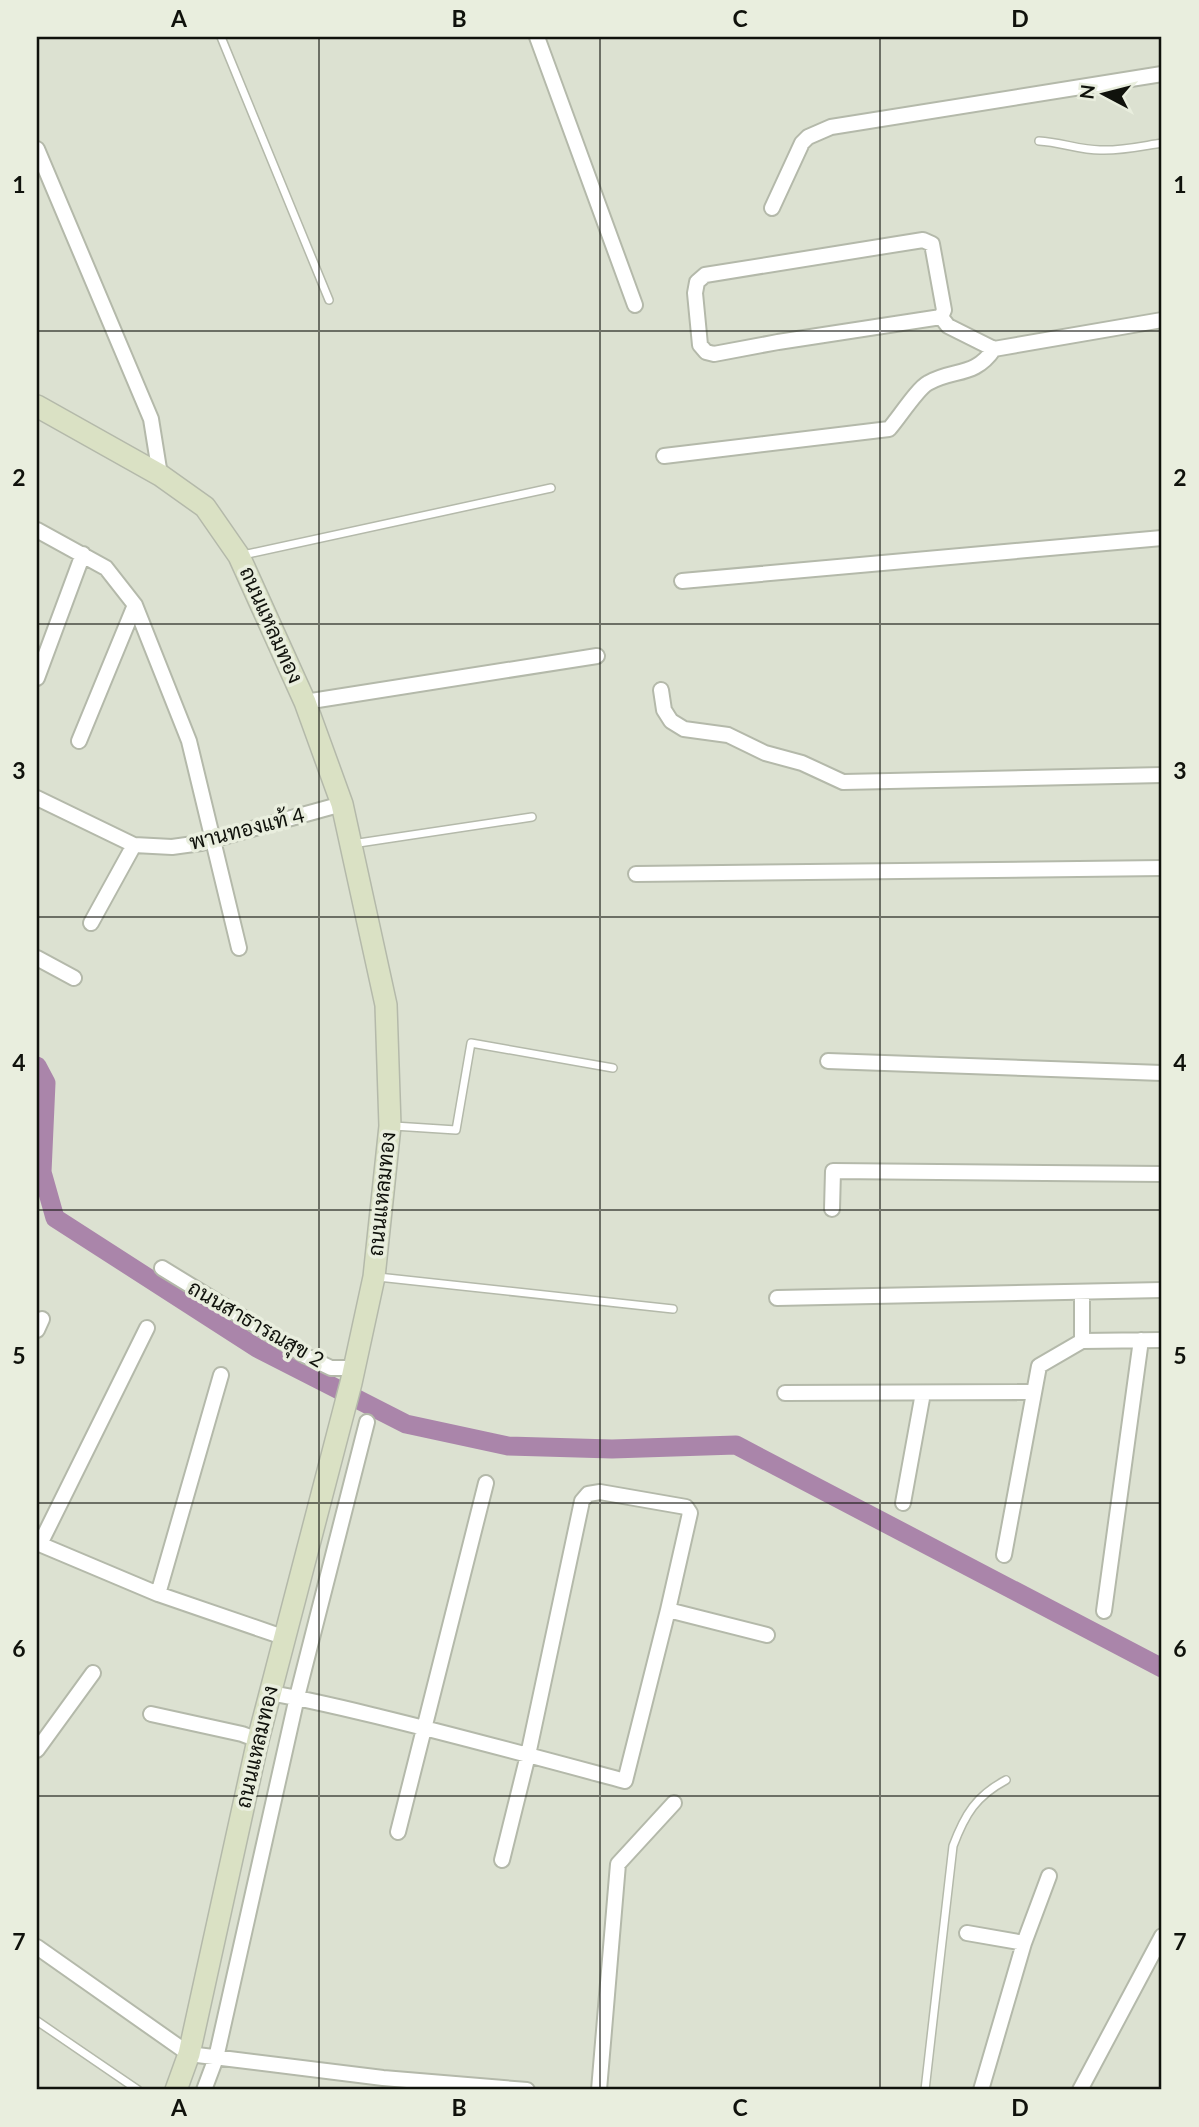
<svg xmlns="http://www.w3.org/2000/svg" width="1199" height="2127" viewBox="0 0 1199 2127" font-family="Lato,Sarabun,sans-serif">
<style>
.lines{fill:none;stroke-linecap:round;stroke-linejoin:round}
.canal{stroke:#aa85aa;stroke-width:19}
.lane-casing{stroke:#b4b9aa;stroke-width:10}
.street-casing{stroke:#b4b9aa;stroke-width:18}
.secondary-casing{stroke:#b4b9aa;stroke-width:24}
.lane{stroke:#fff;stroke-width:7}
.street{stroke:#fff;stroke-width:14}
.secondary{stroke:#dae1c4;stroke-width:21}
.grid{fill:none;stroke:#10120c;stroke-width:2;stroke-opacity:0.55}
.labels{text-anchor:middle;stroke-width:7;stroke-linejoin:round;paint-order:stroke}
.street-label{font-size:21px;fill:#10120c;stroke:#e9eede}
.neatline{fill:none;stroke:#10120c;stroke-width:2.5}
.grid-label{font-size:23px;text-anchor:middle;font-weight:bold;fill:#10120c}
</style>
<rect width="100%" height="100%" fill="#dce1d1"/>
<g class="lines">
<path class="canal" d="M37,1066l9,17 -4,89 13,46 202,130 149,76 102,22 104,3 124,-4 426,223"/>
<defs>
<path id="lane" d="M221,37l108,263
M1039,141c21,1 41,9 61,9 21,1 42,-4 62,-7
M243,555l308,-67
M352,844l180,-27
M394,1126l62,4 15,-87 142,25
M378,1277l295,32
M37,2021l101,69
M925,2090l28,-244c12,-32 23,-50 53,-66"/>
<path id="street" d="M537,37l98,268
M37,149l114,270 9,56
M772,208l30,-65 6,-6 23,-10 331,-53
M923,240l9,4 12,66 -3,7 -163,25 -64,12 -8,-2 -6,-7 -5,-52 2,-11 8,-7z
M941,317l7,9 46,23 168,-29
M664,456l225,-27c9,-10 29,-41 39,-46 26,-15 46,-5 66,-34
M37,530l69,38 29,37 54,136 50,207
M682,581l480,-43
M37,678l46,-124
M661,690l3,20 7,11 13,8 44,6 37,18 37,10 41,19 319,-7
M305,702l292,-46
M79,741l56,-136
M37,798l97,47 38,2 29,-4 141,-39
M636,874l526,-6
M91,923l43,-78
M37,958l37,20
M828,1061l334,12
M832,1209l1,-38 329,3
M162,1268l144,88 25,12h24
M777,1298l385,-8
M37,1330l5,-11
M1082,1341v-49
M785,1393l249,-1
M903,1503l20,-110
M37,1543l121,51 125,43
M40,1544l107,-216
M1004,1555l35,-189 43,-25 80,-1
M158,1594l63,-219
M668,1610l99,25
M1104,1611l37,-271
M269,1693c38,6 74,15 111,24 82,20 163,42 245,64l43,-171 22,-97 -4,-6 -86,-15 -12,2 -6,7 -54,254 -26,105
M151,1714l91,20 16,6
M37,1750l56,-77
M398,1832l88,-349
M967,1933l57,10
M37,1947l152,107 194,24 144,12
M204,2090l12,-32 81,-361 70,-275
M599,2090l19,-226 56,-61
M981,2090l43,-147 25,-67
M1080,2090l82,-154"/>
<path id="secondary" d="M37,406l123,69 45,32 34,49 66,146 37,102 44,201 4,121 -16,151 -23,106 -93,357 -69,314 -13,36"/>
</defs>
<use href="#lane" class="lane-casing"/>
<use href="#street" class="street-casing"/>
<use href="#secondary" class="secondary-casing"/>
<use href="#lane" class="lane"/>
<use href="#street" class="street"/>
<use href="#secondary" class="secondary"/>
</g>
<path class="grid" d="M319,37v2053M600,37v2053M880,37v2053M37,331h1125M37,624h1125M37,917h1125M37,1210h1125M37,1503h1125M37,1796h1125"/>
<g class="labels">
<g class="street-label">
<text transform="translate(271 625) rotate(66)" y="7">ถนนแหลมทอง</text>
<text transform="translate(247 829) rotate(-14)" y="7">พานทองแท้ 4</text>
<text transform="translate(382 1194) rotate(-84)" y="7">ถนนแหลมทอง</text>
<text transform="translate(256 1324) rotate(30)" y="7">ถนนสาธารณสุข 2</text>
<text transform="translate(257 1747) rotate(-77)" y="7">ถนนแหลมทอง</text>
</g>
</g>
<rect width="1199" height="2127" fill="none" stroke="#e9eede" stroke-width="77"/>
<g transform="translate(1104 94) rotate(277)" stroke="#e9eede" stroke-width="5" paint-order="stroke">
<path d="M0-5L12 26L0 18L-12 26Z" fill="#10120c"/>
<text y="-10" font-size="19" font-weight="bold" text-anchor="middle" fill="#10120c">N</text>
</g>
<rect x="38" y="38" width="1122" height="2050" class="neatline"/>
<g class="grid-label">
<text x="179" y="27">A</text>
<text x="459" y="27">B</text>
<text x="740" y="27">C</text>
<text x="1020" y="27">D</text>
<text x="19" y="193">1</text>
<text x="1180" y="193">1</text>
<text x="19" y="486">2</text>
<text x="1180" y="486">2</text>
<text x="19" y="779">3</text>
<text x="1180" y="779">3</text>
<text x="19" y="1071">4</text>
<text x="1180" y="1071">4</text>
<text x="19" y="1364">5</text>
<text x="1180" y="1364">5</text>
<text x="19" y="1657">6</text>
<text x="1180" y="1657">6</text>
<text x="19" y="1950">7</text>
<text x="1180" y="1950">7</text>
<text x="179" y="2116">A</text>
<text x="459" y="2116">B</text>
<text x="740" y="2116">C</text>
<text x="1020" y="2116">D</text>
</g>
</svg>
